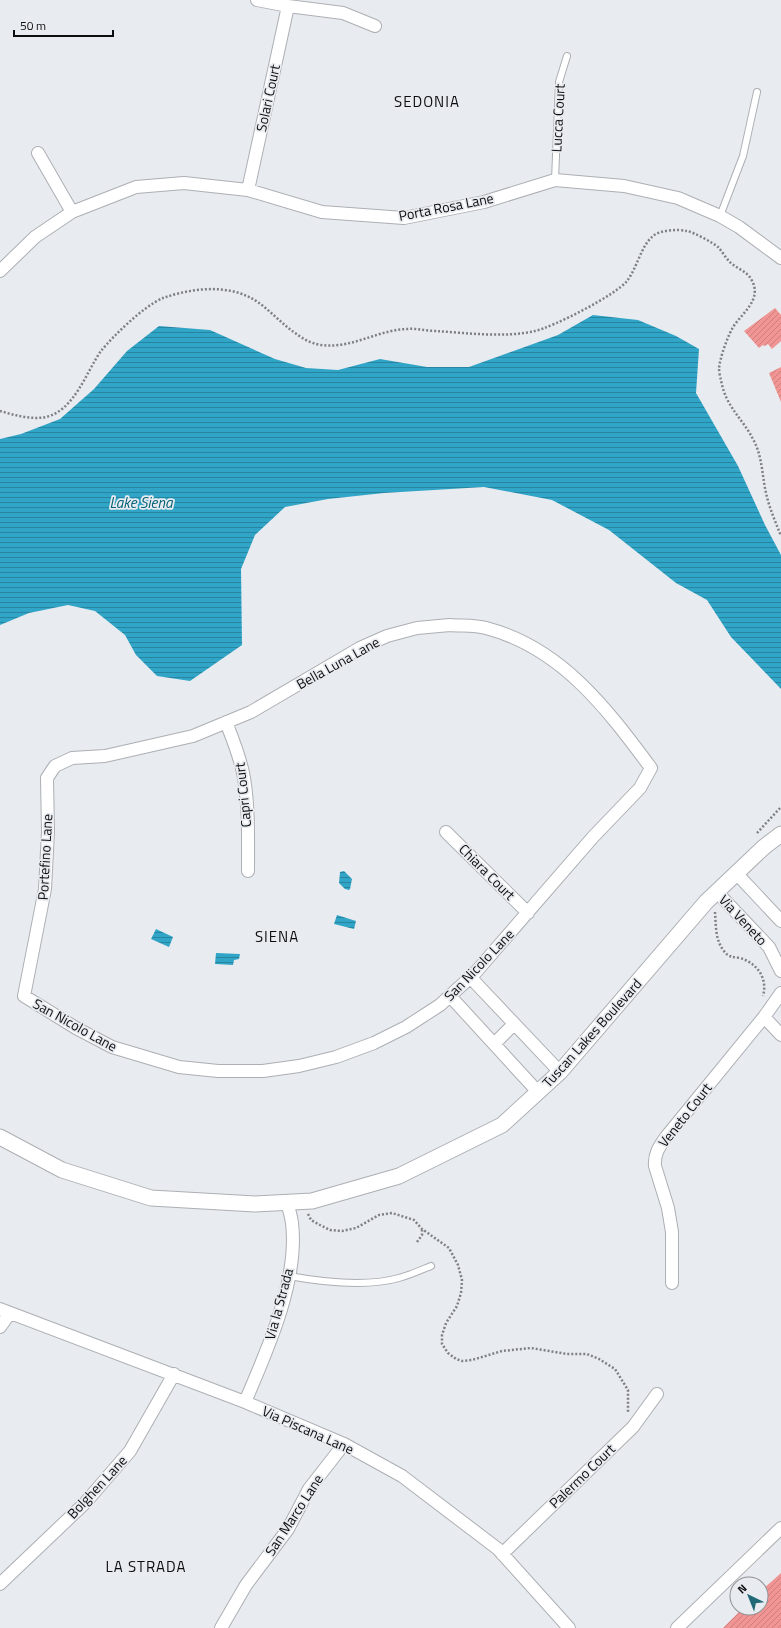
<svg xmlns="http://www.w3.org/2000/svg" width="781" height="1628" viewBox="0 0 781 1628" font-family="'Titillium Web',sans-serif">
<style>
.water{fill:url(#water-rules)}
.building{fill:url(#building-hatch)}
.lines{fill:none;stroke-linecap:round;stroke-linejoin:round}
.service-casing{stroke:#acafb3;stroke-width:8}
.minor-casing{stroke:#acafb3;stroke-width:14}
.tertiary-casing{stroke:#acafb3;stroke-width:17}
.path{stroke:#7e8083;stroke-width:2.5;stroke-dasharray:2 2;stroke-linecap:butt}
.service{stroke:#fff;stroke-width:6}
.minor{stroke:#fff;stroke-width:12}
.tertiary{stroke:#fff;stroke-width:15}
.labels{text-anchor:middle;stroke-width:3.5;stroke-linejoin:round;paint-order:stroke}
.street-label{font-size:14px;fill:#0c0d0f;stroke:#e8ebef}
.neighbourhood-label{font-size:15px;letter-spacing:1px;fill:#0c0d0f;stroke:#e8ebef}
.water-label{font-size:15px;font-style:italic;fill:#006077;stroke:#e8ebef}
</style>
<defs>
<pattern id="water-rules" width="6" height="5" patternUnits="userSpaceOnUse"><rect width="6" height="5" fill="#31a5c7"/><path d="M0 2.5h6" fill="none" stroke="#2885a0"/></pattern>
<pattern id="building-hatch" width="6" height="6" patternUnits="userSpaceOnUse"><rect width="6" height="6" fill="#f09593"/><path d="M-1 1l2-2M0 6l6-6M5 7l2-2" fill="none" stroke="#cd7f7e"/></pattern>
</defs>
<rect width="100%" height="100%" fill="#e8ebef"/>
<path class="water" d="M593,315l45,5 38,16 23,13 -3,44 42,73 27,59 16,30v134l-50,-52 -24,-37 -31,-17 -67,-53 -57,-30 -68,-13 -100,6 -56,6 -43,8 -30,28 -14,34 1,76 -52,36 -33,-5 -21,-21 -11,-20 -30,-24 -27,-6 -39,8 -29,12v-186l21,-5 39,-15 34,-30 33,-38 32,-25 51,4 65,29 31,9 32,2 42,-11 47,8h42l89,-32z
M344,871l8,8 -2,10 -1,1 -4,-1 -6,-6 1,-11z
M337,915l19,6 -2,8 -20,-5z
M156,929l17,8 -4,10 -18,-8z
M216,953l24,1 -1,5 -5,1 -1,5 -18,-1z"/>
<path class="building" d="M775,308l6,7v26l-9,8 -4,-5 -3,2 -2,-1 -4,3 -15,-17z
M781,367v35l-12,-29z
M781,1573v55h-58l20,-20h18v-17z"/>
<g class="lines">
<defs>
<path id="service" d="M555,180l4,-98 8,-26
M720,216l23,-60 14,-64
M289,1276c33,6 78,11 110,2 11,-3 22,-8 32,-12"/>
<path id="minor" d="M257,0l31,6 55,7 32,13
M38,153l34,59
M248,190l40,-184
M0,271l35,-34 37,-25 64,-25 48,-4 64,7 74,22 82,6 80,-16 71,-22 69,6 54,12 42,18 19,11 42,31
M450,625c11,1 25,0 36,3 76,20 121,81 165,140l-11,20 -47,49 -118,136 -35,32 -34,22 -32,16 -38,14 -37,9 -36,5h-45l-39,-4 -67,-20 -36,-19 -52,-32 21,-107 3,-57 -1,-54 8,-12 17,-8 33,-2 88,-20 58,-24 109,-64 27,-12 30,-8z
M226,722c7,18 15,37 18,56 5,30 4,63 4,93
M446,832l82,81
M736,873l45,48
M716,891l53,56 12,24
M470,977l90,95
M450,996l88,96
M764,1017l17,18
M494,1044l20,-20
M672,1283v-51l-4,-24 -13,-42c-1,-12 4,-19 11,-29l98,-120 17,-24
M0,1309l245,93 99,42 58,32 96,73 71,79
M0,1327l10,-14
M245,1402c22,-51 54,-122 47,-179 -1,-7 -3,-14 -5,-21
M502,1554l131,-127 24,-33
M0,1584l85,-81 45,-52 44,-77
M221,1628l25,-43 42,-56 21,-40 35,-45
M677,1628l104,-100"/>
<path id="tertiary" d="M0,1137l62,33 89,28 104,6 57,-3 87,-25 103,-51 58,-53 146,-170 58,-55 17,-13"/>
</defs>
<use href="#service" class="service-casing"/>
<use href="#minor" class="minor-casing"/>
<use href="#tertiary" class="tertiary-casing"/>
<path class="path" d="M0,411c14,4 31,9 46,6 29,-7 40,-45 55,-66 13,-16 43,-45 62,-53 26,-9 60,-14 86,-1 13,6 25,19 37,29 10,8 21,17 35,19 31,4 56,-15 86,-16 9,-1 19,2 29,2 31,2 69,7 99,0 18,-4 81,-36 92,-50 10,-13 14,-35 26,-45 7,-6 25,-7 34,-5 7,1 26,12 31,16 4,4 7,10 11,14 6,7 18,10 22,18 13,21 -11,35 -19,50 -5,9 -12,29 -13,39 0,3 1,9 2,12 5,28 21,37 33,61 9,17 8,38 13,56 3,13 9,26 14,39
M757,833l24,-26
M715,912c1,13 0,28 9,39 4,6 9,6 16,7 17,5 28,20 23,38
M308,1214l3,6 9,5 10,5 12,1 14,-3 23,-13 13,-2 22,7 8,9 27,19 9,17 4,15 -1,13 -4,13 -11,17 -4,12v9l6,9 8,6 6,2 10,-1 30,-9 29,-3 36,6h20l12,5 16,10 13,21v22
M417,1242l5,-7v-5"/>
<use href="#service" class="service"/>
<use href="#minor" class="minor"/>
<use href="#tertiary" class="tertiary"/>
</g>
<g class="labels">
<g class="street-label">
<text transform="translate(268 98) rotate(-78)" y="5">Solari Court</text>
<text transform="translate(558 118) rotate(-87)" y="5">Lucca Court</text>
<text transform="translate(446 207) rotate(-11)" y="5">Porta Rosa Lane</text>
<text transform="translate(338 663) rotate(-29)" y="5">Bella Luna Lane</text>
<text transform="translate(243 795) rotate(-96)" y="5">Capri Court</text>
<text transform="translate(45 857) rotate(-87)" y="5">Portefino Lane</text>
<text transform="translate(487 872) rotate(45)" y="5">Chiara Court</text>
<text transform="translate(743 920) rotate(47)" y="5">Via Veneto</text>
<text transform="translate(479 965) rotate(-46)" y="5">San Nicolo Lane</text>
<text transform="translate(75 1025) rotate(29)" y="5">San Nicolo Lane</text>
<text transform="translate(592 1033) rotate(-48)" y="5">Tuscan Lakes Boulevard</text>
<text transform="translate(685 1115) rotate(-52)" y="5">Veneto Court</text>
<text transform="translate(279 1304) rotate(-75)" y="5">Via la Strada</text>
<text transform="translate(308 1430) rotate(24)" y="5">Via Piscana Lane</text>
<text transform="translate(582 1476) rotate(-44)" y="5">Palermo Court</text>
<text transform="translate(97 1487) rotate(-47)" y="5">Bolghen Lane</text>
<text transform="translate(294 1515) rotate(-57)" y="5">San Marco Lane</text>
</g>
<g class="neighbourhood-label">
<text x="427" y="107">SEDONIA</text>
<text x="277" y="942">SIENA</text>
<text x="146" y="1572">LA STRADA</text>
</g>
<g class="water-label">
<text x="141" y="508">Lake Siena</text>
</g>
</g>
<g transform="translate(749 1596) rotate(317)"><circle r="19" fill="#e8ebef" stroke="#909295"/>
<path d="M0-3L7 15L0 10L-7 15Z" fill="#216976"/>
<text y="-6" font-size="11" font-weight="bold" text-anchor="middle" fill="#0c0d0f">N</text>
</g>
<path d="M14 30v6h99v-6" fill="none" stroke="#0c0d0f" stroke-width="2"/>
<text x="20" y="30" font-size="12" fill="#0c0d0f" stroke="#e8ebef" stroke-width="3" paint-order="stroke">50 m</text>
</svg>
